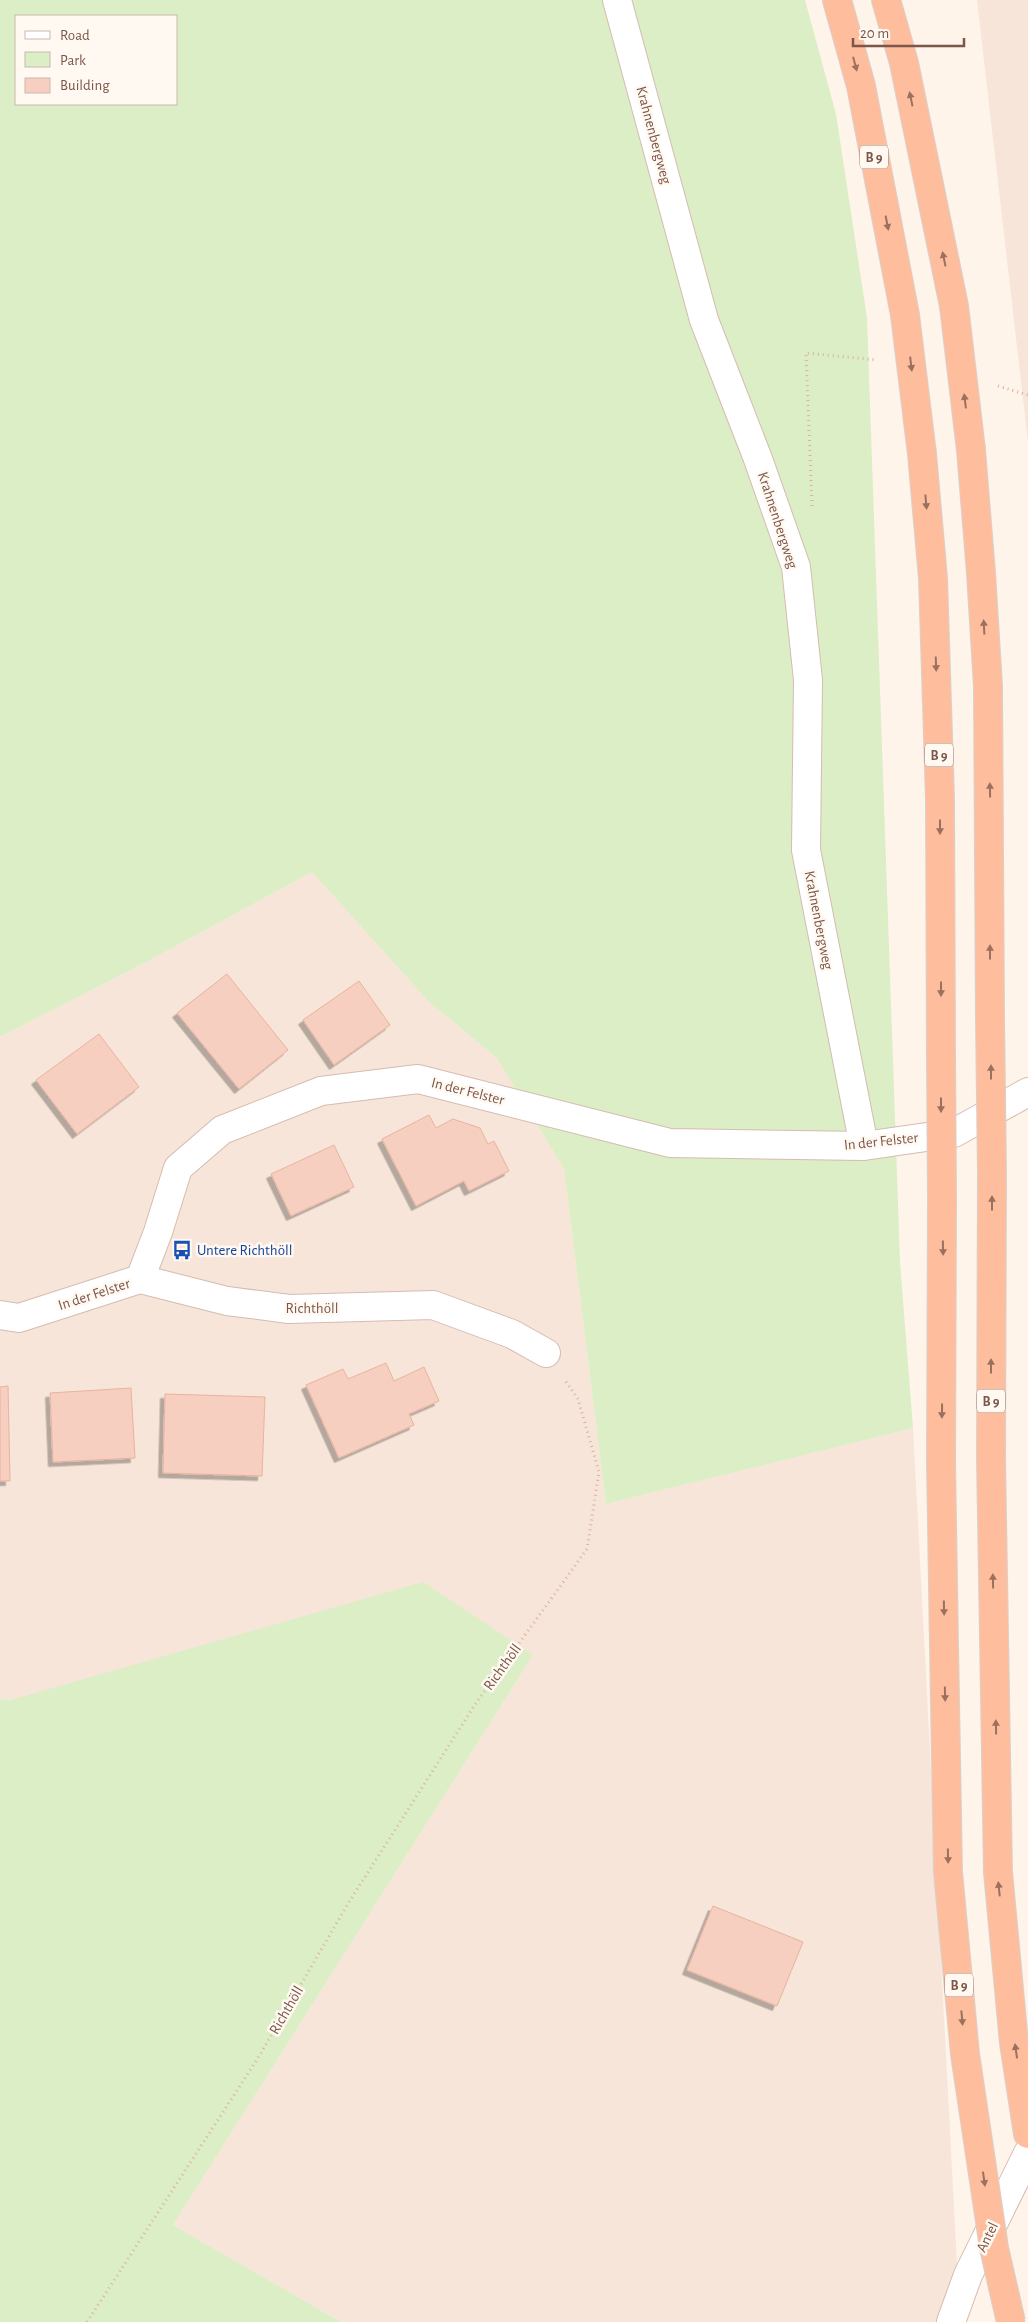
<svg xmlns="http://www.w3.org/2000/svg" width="1028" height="2322" viewBox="0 0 1028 2322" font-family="'Alegreya Sans',sans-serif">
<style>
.residential{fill:#f6e5d8}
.green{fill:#dbeec6;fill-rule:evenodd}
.building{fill:#f6cfc0;stroke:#eab29e;filter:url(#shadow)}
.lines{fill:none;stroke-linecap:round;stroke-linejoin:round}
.minor-casing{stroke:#d5bcb1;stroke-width:30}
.trunk-casing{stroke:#dad0cc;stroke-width:30}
.path{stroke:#dcb1a1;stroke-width:3;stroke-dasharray:1 4;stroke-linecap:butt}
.minor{stroke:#fff;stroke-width:28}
.trunk{stroke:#febe9e;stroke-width:28}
.trunk-bridge-casing{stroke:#dad0cc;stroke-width:30;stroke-linecap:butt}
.trunk-bridge{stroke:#febe9e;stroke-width:28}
.oneway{fill:#9c705f}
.labels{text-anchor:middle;stroke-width:5;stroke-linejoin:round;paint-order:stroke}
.shield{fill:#fff9f2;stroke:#a3877c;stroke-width:1}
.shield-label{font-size:14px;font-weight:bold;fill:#7c564a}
.street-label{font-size:15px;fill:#7c564a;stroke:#fff9f2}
.transit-label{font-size:15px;fill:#164399;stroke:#fff9f2;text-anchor:start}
</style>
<defs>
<filter id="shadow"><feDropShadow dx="-4.5" dy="4.5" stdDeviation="0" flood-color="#0004"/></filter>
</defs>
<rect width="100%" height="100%" fill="#fef4ea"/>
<path class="residential" d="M977,0h51v442z
M312,872l117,130 68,56 67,111 42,335 307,-76 47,894h-619l-168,-97 360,-570 -522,45 -11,-1v-662l150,-77z"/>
<path class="green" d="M0,0h805l31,114 31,204 33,944 13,166 -307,76 -42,-335 -67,-111 -68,-56 -117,-130 -162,88 -150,77zM16,16h160v88h-160z
M423,1582l110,73 -360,570 168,97h-341v-623l11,1z"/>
<path class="building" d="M227,974l61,76 -49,39 -62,-76z
M359,981l31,44 -56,40 -31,-45z
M99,1034l40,53 -62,47 -41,-54z
M429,1115l7,13 17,-9 27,9 8,16 6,-3 15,30 -40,20 -5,-10 -48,25 -34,-67z
M334,1145l20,42 -63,29 -20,-42z
M386,1363l8,18 30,-14 15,34 -30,13 5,11 -75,33 -33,-73 37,-16 5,10z
M8,1386l2,95h-10v-94z
M131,1388l4,70 -82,4 -3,-69z
M165,1394l100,3 -3,79 -99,-3z
M713,1906l90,36 -26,64 -90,-36z"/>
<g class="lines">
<defs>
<path id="minor" d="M617,0l87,320 54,139 38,108 12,113 -2,170 58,296
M140,1279l87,22 62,8 144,-4 79,29 34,19
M0,1315l19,3 121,-39 18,-47 20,-64 44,-38 99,-39 97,-12 252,64 194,3 90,-13 74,-41
M951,2322l17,-47 60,-122"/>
<path id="trunk" d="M837,0l24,86 44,229
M886,0l18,63 50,243
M971,450l10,123 7,113 2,333
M922,454l11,124 7,221 1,257
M992,1173l-1,285 7,414 16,171 14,91
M942,1200l-1,262 3,183"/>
</defs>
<use href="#minor" class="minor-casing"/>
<use href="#trunk" class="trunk-casing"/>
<path class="path" d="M998,386l30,9
M812,506l-6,-153 71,7
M87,2322l171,-264 91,-156 127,-199 111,-154 12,-77 -21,-73 -14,-20"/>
<use href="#minor" class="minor"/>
<use href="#trunk" class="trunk"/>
<defs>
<path id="trunk-bridge" d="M954,306l17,144
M905,315l17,139
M990,1019l2,154
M941,1056l1,144
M944,1645l4,227 17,182 29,194 17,74"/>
</defs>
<use href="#trunk-bridge" class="trunk-bridge-casing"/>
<use href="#trunk-bridge" class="trunk-bridge"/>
</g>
<defs><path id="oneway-solid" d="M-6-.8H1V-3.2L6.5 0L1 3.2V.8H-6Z" transform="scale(1.25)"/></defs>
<g class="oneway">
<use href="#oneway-solid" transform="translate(855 64) rotate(75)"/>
<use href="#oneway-solid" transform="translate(911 99) rotate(-102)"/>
<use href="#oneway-solid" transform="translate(887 223) rotate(79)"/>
<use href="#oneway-solid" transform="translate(944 259) rotate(-102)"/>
<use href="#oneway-solid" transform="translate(911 364) rotate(83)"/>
<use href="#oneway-solid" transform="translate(965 401) rotate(-97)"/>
<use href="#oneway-solid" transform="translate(926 502) rotate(85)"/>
<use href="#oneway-solid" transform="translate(984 627) rotate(-93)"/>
<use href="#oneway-solid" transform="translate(936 664) rotate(88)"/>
<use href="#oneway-solid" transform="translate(990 790) rotate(-91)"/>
<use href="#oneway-solid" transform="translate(940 827) rotate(90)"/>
<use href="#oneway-solid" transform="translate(990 952) rotate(-90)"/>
<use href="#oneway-solid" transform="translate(941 989) rotate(90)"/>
<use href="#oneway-solid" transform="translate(991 1072) rotate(-90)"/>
<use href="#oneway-solid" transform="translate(941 1105) rotate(90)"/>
<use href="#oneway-solid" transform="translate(992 1203) rotate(-90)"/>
<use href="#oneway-solid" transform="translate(943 1248) rotate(89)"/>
<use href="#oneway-solid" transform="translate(991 1366) rotate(-90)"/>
<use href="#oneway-solid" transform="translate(942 1411) rotate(91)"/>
<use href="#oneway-solid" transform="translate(993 1581) rotate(-91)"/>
<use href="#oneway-solid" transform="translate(944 1608) rotate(89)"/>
<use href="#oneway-solid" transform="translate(945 1694) rotate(89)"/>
<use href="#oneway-solid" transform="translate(996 1727) rotate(-91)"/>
<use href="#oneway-solid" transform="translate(948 1856) rotate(89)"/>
<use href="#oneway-solid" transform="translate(999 1889) rotate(-96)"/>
<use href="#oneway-solid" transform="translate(962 2018) rotate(85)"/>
<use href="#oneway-solid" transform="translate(1016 2051) rotate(-98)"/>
<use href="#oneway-solid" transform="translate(984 2179) rotate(82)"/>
</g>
<defs>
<symbol id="bus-bare" viewBox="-9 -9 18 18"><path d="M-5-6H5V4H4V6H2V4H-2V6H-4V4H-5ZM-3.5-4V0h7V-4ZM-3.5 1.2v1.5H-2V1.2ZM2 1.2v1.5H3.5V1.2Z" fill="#1a4fb4" stroke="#fff9f2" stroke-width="2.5" paint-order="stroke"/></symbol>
</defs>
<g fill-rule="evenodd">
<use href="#bus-bare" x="168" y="1236" width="28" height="28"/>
</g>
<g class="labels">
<g class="shield">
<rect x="860" y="145.5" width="28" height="23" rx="4"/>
<rect x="925" y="743.5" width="28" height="23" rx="4"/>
<rect x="977" y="1389.5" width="28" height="23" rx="4"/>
<rect x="945" y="1973.5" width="28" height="23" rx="4"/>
</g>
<g class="shield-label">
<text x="874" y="162">B 9</text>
<text x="939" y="760">B 9</text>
<text x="991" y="1406">B 9</text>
<text x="959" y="1990">B 9</text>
</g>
<g class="street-label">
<text transform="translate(654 135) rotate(75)" y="5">Krahnenbergweg</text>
<text transform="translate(778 520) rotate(72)" y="5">Krahnenbergweg</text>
<text transform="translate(819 920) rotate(79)" y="5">Krahnenbergweg</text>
<text transform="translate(468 1091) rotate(14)" y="5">In der Felster</text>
<text transform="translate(881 1141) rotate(-6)" y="5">In der Felster</text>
<text transform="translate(94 1294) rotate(-18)" y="5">In der Felster</text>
<text x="312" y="1313">Richthöll</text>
<text transform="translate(502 1667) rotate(-54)" y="5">Richthöll</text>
<text transform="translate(286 2010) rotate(-60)" y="5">Richthöll</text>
<text transform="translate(987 2237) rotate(-64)" y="5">Antel</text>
</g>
<g class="transit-label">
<text x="197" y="1255">Untere Richthöll</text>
</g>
</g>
<rect x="15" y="15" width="162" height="90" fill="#fff9f2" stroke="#cbb8af"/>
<rect x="25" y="31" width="25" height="8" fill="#ffffff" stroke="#cbb8af"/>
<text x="60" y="40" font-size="15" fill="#7c564a">Road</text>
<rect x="25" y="52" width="25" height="15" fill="#dbeec6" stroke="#cbb8af"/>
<text x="60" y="65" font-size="15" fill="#7c564a">Park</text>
<rect x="25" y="78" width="25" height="15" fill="#f6cfc0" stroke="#cbb8af"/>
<text x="60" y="90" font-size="15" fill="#7c564a">Building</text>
<path d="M853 38v8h111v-8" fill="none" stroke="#7c564a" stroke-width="2.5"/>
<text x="860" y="38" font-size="15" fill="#7c564a" stroke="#fff9f2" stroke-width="4" paint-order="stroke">20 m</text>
</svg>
